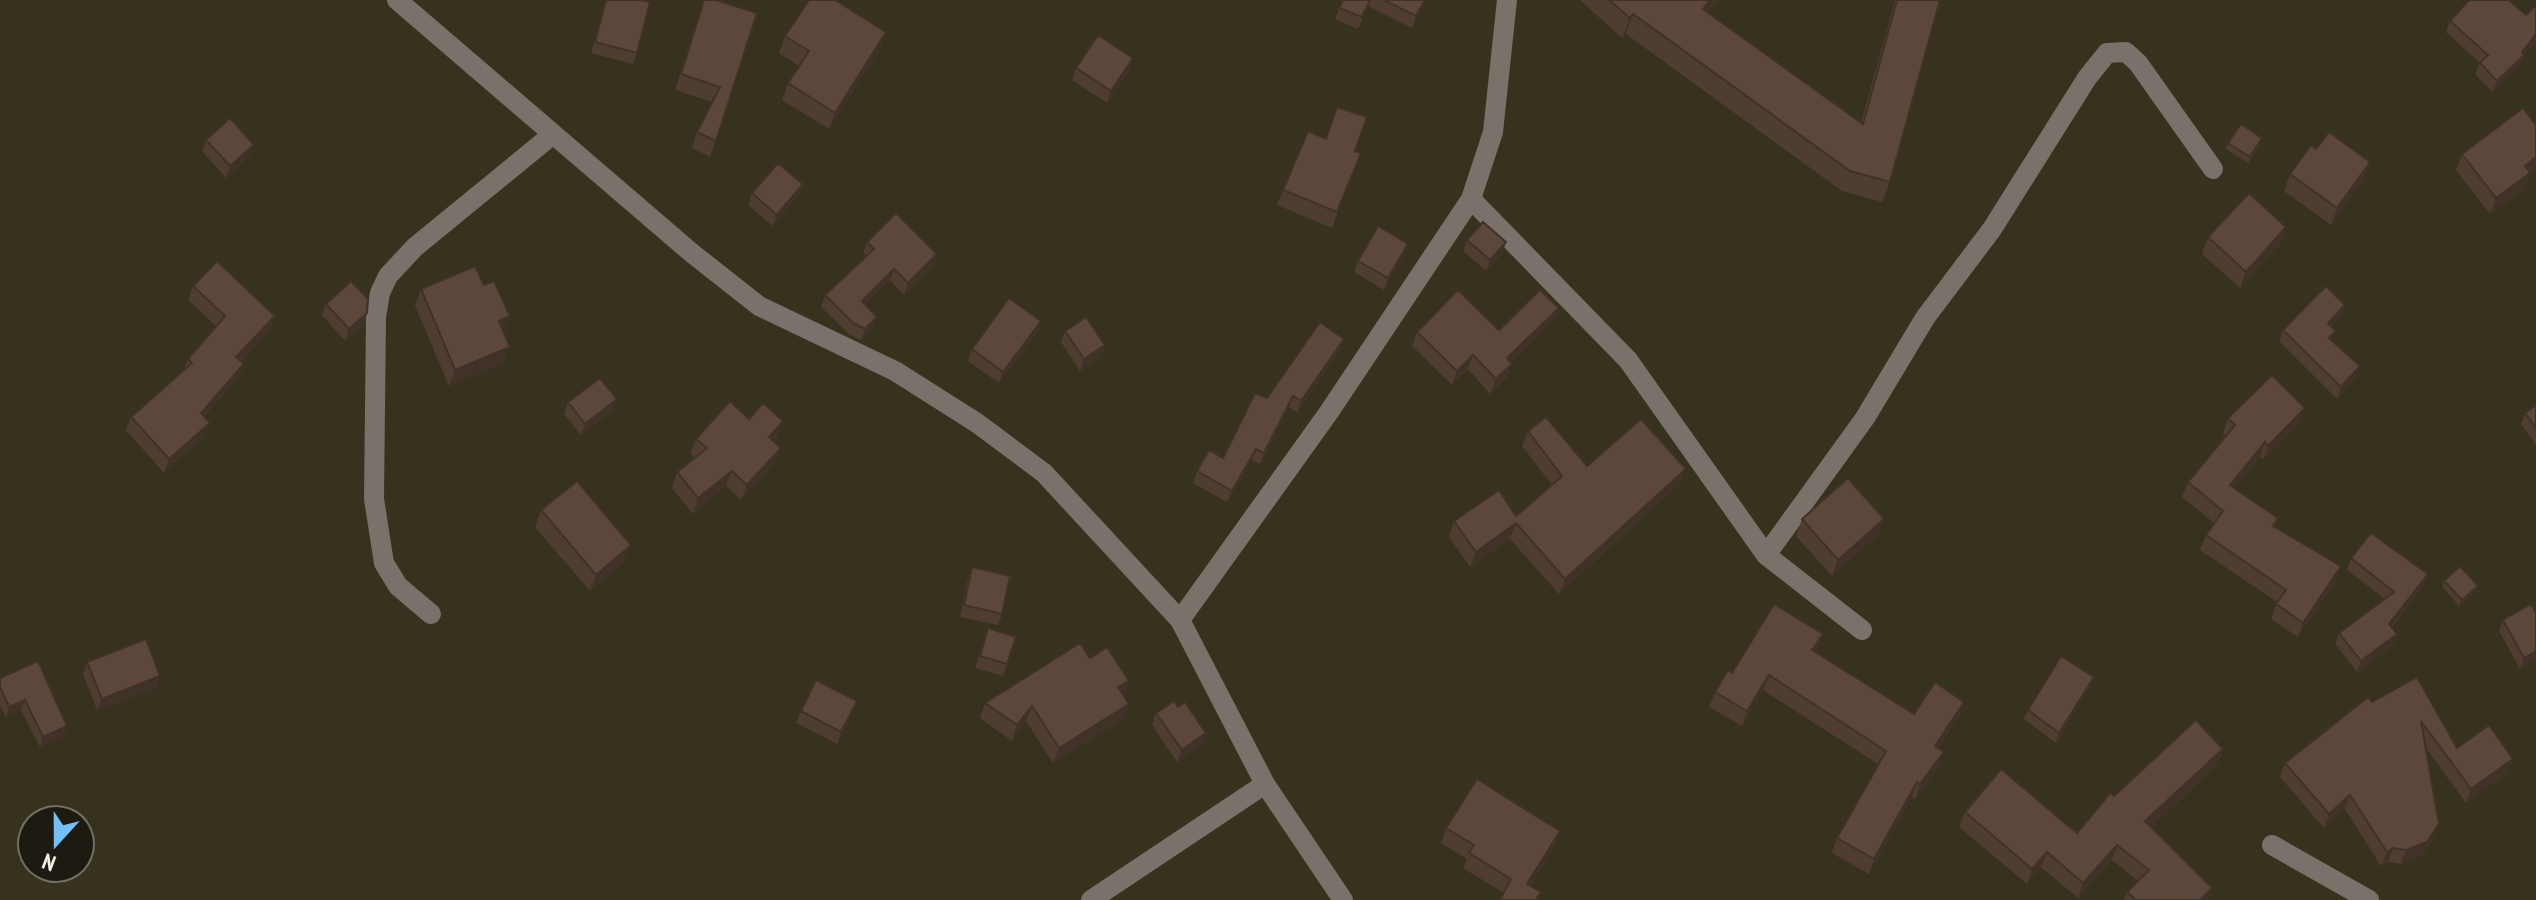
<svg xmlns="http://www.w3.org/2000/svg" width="2536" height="900" viewBox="0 0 2536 900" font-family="'PT Sans Narrow',sans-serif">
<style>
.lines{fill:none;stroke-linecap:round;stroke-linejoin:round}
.minor{stroke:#7a716a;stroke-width:20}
.wall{fill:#4f3d32}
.shaded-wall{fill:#403229}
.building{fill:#5c473a;stroke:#403229;stroke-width:2}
</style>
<rect width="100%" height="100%" fill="#37321d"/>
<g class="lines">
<path class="minor" d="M397,0l296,254 66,52 136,65 82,52 67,50 136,147 85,164 78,116
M1471,199l157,161 138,195 96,75
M1766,555l99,-137 60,-100 67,-89 95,-151 20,-25 19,-1 12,11 75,106
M431,614l-33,-28 -14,-23 -10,-64 2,-182 4,-24 8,-17 27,-29 137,-112
M1180,620l149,-208 142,-213 22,-67 14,-132
M2272,845l97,55
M1091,900l174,-116"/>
</g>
<path class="wall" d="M605,0h37l-5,53 -4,11 -42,-11z
M704,0l53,13 -47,144 -18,-9 5,-16 15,-30 -37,-12z
M1343,0h83l-14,28 -44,-22 -10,23 -23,-10z
M1580,0h138l-10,13 153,110 34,-123h45l-50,182 -8,20 -40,-11 -216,-157 -4,4z
M2450,21l81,26 -7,8 -4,12 -28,25 -17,-18 5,-11 -34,-31z
M886,32l-6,17 -51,80 -47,-29 6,-17 11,-17 -20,-13 6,-17z
M1076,68l53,2 -22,33 -35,-23z
M1326,138l35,15 -29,75 -55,-23 6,-15z
M206,140l44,16 -24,22 -24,-27z
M2228,143l32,1 -12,19 -22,-14z
M2462,154l67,21 -5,14 -34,25 -34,-44z
M2290,174l74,5 -33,46 -47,-34z
M803,184l-4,11 -26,31 -25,-21 4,-12z
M2286,227l-6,17 -40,44 -38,-34 6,-17z
M1467,240l35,14 -16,17 -23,-20z
M867,242l70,12 -4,12 -29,29 -14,-15 -25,25 12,12 -4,11 -12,12 -12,-6 -28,-27 4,-12 41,-39 -3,-3z
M1404,255l-20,35 -30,-18 4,-11z
M193,286l82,30 -5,14 -29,31 3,3 -5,13 -35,40 1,19 -41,37 -38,-43 5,-13 52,-46 5,-12 28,-33 -28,-26z
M421,289l83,43v31l-55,23 -34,-80z
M326,304l41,9 -4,12 -18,16 -23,-26z
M2345,305l-4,11 -10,10 1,15 28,25 -4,11 -19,22 -58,-58 4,-11z
M1559,308l-6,14 -42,41 -4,15 -17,16 -22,-25 -16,16 -40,-39 5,-14 82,-2z
M1041,321l-4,11 -38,51 -31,-22 4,-12z
M1065,331l36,26 -21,14 -19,-29z
M1344,339l-4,11 -43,62 -8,-5 -29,57 -8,-4 -25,42 -34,-19 4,-12 26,-13 44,-60z
M568,402l45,9 -32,24 -17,-21z
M2536,405v40l-15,-21 4,-11z
M2228,418l72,5 -37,37 -3,-3 -26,31 44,30 -3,9 66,39 -5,15 -38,56 -27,-18 6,-17 -77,-52 6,-15 8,-12 -32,-26 6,-15 38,-46 -3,-3z
M749,419l29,18 -4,4 1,22 -34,37 -15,-14 -33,28 -21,-26 5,-16 18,-14 -5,-4 6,-15z
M1528,431l59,35 93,18 -121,110 -49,-55 -40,28 -21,-30 5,-16 62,-5 36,-31 -30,-39z
M541,510l84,52 -35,29 -55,-64z
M1802,519l76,16 -46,41 -36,-40z
M2351,558l73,27 -32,42 1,18 -36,27 -22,-28 4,-11 46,-34 -38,-29z
M972,567l30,47 -4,11 -38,-8 8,-39z
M2444,581l34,5 -2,6 -17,14 -17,-20z
M2536,613v47l-16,9 -21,-38 4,-11z
M988,628l19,36 -4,12 -28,-8z
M1817,649l-2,3 99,62 45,3 -21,31v20l-23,32 -3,-3 -43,77 -37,-21 5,-15 41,-74 -115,-74 -21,36 -33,-19 6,-15 17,-19z
M1090,658l39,23 -5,14v24l-71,44 -27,-42 -14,20 -32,-23 5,-15z
M87,662l69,26 -59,22 -14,-36z
M2417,677l40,71 51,25 -42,30 -40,-55 13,76 -5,14 -12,18 -21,8 -13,-2 -7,4 -36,-57 -21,19 -44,-51 5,-14 87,-61z
M0,678l67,48 -4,10 -23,11 -19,-37 -15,7 -6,-12z
M2090,687l-34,56 -32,-24 4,-9z
M1178,707l28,26 -4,12 -25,17 -25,-37 4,-12z
M801,711l52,1 -16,32 -41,-21z
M2223,749l-5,16 -67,62 61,61 -4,12h-84l3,-8 11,-11 -26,-21 -34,38 -37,-31 -14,17 -68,-57 6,-15 112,21 37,-37z
M1446,828l114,3 -6,15 -24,40 11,6 -3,8h-38l4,-7 -41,-25 4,-9 -26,-16z"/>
<path class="shaded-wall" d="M1425,0h1l-14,28 4,-12z
M1710,0h8l-23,29 8,-20z
M1633,14l-7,20 -4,4 8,-20z
M886,32l-6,17 -51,80 6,-16z
M2536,34v8l-13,15 1,-2 -4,12 -28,25 5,-11z
M1133,58l-4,12 -22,33 4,-12z
M254,145l-4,11 -24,22 4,-12z
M2536,157v12l-7,6 -5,14 -34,25 6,-16 29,-32z
M2370,162l-6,17 -33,46 6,-17z
M803,184l-4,11 -26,31 4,-11z
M2286,227l-6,17 -40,44 6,-16z
M1506,242l-4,12 -16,17 4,-11z
M1408,244l-4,11 -20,35 4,-12z
M937,254l-4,12 -29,29 4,-12z
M894,269l-4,11 -32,33 4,-12z
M2345,305l-4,11 -18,18 5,-11z
M1559,308l-6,14 -51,50 5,-14z
M367,313l-4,12 -18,16 4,-12z
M275,316l-5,14 -39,40 5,-13z
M510,316l-6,16 -5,-11z
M877,317l-4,11 -12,12 4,-11z
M1041,321l-4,11 -38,51 4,-11z
M1344,339l-4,11 -43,62 4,-11z
M1105,345l-4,12 -21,14 4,-12z
M510,347l-6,16 -55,23 6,-16z
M1473,355l-5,14 -16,16 5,-14z
M244,364l-5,13 -43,49 5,-13z
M1512,364l-5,14 -17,16 6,-15z
M2360,366l-4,11 -19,22 4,-12z
M1293,396l-4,11 -29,57 4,-11z
M617,399l-4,12 -32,24 4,-11z
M2305,408l-5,15 -37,37 5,-14z
M783,421l-5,16 -14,16 5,-16z
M210,423l-5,13 -41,37 5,-14z
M2265,442l-5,15 -35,43 5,-15z
M781,448l-6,15 -34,37 6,-15z
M1256,449l-4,11 -25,42 5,-11z
M1686,469l-6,15 -121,110 6,-15z
M732,471l-6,15 -33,28 5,-16z
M1884,519l-6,16 -46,41 6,-16z
M1516,523l-6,16 -40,28 6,-15z
M631,545l-6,17 -35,29 6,-16z
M2341,566l-5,15 -38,56 5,-14z
M2428,574l-4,11 -39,50 4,-11z
M2478,586l-2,6 -17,14 3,-6z
M1823,634l-6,15 -10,17 5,-16z
M2397,634l-4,11 -36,27 4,-11z
M2536,651v9l-16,9 4,-11z
M1769,675l-6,15 -21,36 5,-15z
M160,676l-4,12 -59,22 5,-11z
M2094,677l-4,10 -34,56 3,-10z
M1129,681l-6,15 -5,-9z
M25,700l-4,10 -15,7 3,-10z
M857,701l-4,11 -16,32 4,-12z
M1964,702l-5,15 -29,44 5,-15z
M1129,704l-5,15 -71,44 6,-15z
M1032,706l-6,15 -14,20 5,-16z
M67,726l-4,10 -23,11 3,-10z
M1206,733l-4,12 -25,17 5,-12z
M2223,749l-5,16 -78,72 5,-16z
M1944,752l-6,16 -23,32 5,-16z
M2513,759l-5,14 -42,30 5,-14z
M1917,782l-5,15 -43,77 5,-15z
M2350,795l-5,14 -21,19 5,-14z
M2439,824l-5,14 -12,18 -21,8 5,-14z
M1560,831l-6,15 -33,54 6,-16z
M2117,845l-5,15 -34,38 5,-15z
M2393,848l-5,14 -7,4 6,-14z
M2047,852l-6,15 -14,17 5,-15z
M2212,888l-4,12h-8z"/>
<path class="building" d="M606,0h36l8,2 -13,51 -42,-11z
M704,0h12l41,13 -41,128 -19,-9 23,-45 -39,-13z
M809,0h26l51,32 -51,81 -47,-30 21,-32 -24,-15z
M1343,0h27l-8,17 -23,-9z
M1384,0h41l-9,16z
M1609,0h101l-7,9 160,115 34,-124h43l-50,182 -40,-11 -217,-157 -3,4z
M2469,0h40l17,15 10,-10v29l-14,18 2,3 -27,26 -17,-18 8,-8 -38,-34z
M1098,35l35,23 -22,33 -35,-23z
M1337,107l30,10 -12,34 6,2 -24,59 -54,-22 25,-59 18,8z
M2523,108l13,17v32l-11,9 5,7 -34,25 -34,-44z
M230,118l24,27 -24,21 -24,-26z
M2241,124l21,14 -12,19 -22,-14z
M2329,132l41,30 -33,46 -47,-34 21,-29 5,4z
M778,163l25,21 -26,31 -25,-22z
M2249,193l37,34 -40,45 -38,-35z
M896,213l41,41 -29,29 -14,-14 -32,32 15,16 -12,12 -12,-6 -28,-28 49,-46 -7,-7z
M1483,222l23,20 -16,18 -23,-20z
M1378,226l30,18 -20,34 -30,-17z
M217,261l58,55 -39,41 8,7 -43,49 9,10 -41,36 -38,-42 61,-54 -4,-4 37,-43 -32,-30z
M475,266l9,19 10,-4 16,35 -11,5 11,26 -55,23 -34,-81z
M351,281l17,18 -1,14 -18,16 -23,-25z
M2326,286l19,19 -17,18 8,8 -7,7 31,28 -19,21 -58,-57z
M1458,290l41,40 41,-40 19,18 -52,50 5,6 -16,15 -23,-24 -16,16 -40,-39z
M1009,298l32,23 -38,51 -31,-23z
M1086,317l19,28 -21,14 -19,-28z
M1320,322l24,17 -43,62 -8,-5 -29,57 -8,-4 -24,42 -35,-20 12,-21 14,8 32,-65 12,5z
M2272,375l33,33 -37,38 -3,-4 -35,43 48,33 -5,8 68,40 -38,57 -27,-19 10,-14 -80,-55 17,-24 -35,-29 47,-57 -7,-7z
M600,378l17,21 -32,25 -17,-22z
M730,401l19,18 14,-16 20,18 -14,16 12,11 -34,37 -15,-14 -34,27 -21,-26 30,-24 -11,-9z
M2536,405v23l-11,-15z
M1546,417l41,49 54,-47 45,50 -121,110 -49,-56 -40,29 -22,-31 45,-31 17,26 46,-40 -34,-45z
M1848,478l36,41 -46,41 -36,-41z
M577,481l54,64 -35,30 -55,-65z
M2371,533l57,41 -39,50 8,10 -36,27 -22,-28 55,-41 -43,-34z
M2460,566l18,20 -16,14 -18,-19z
M972,567l38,9 -8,38 -38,-9z
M1774,604l49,30 -11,16 102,64 21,-32 29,20 -29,44 9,6 -24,32 -3,-2 -43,77 -37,-21 49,-87 -117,-76 -22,36 -32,-19 13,-22 4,3z
M2531,604l5,9v38l-12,7 -21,-38z
M988,628l28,9 -9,27 -27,-8z
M146,639l14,37 -58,23 -15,-37z
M1080,643l10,15 17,-11 22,34 -11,6 11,17 -70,44 -27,-42 -15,19 -32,-22z
M2061,656l33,21 -35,56 -31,-23z
M38,661l29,65 -24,11 -18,-37 -16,7 -9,-20v-9z
M2417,677l40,71 32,-23 24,34 -42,30 -50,-68 18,103 -12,18 -21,8 -13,-2 -6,4 -37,-57 -21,19 -44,-51 83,-66 4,5z
M816,680l41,21 -16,31 -40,-21z
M1174,701l4,6 7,-5 21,31 -24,17 -26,-37z
M2196,720l27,29 -78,72 67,67 -12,12h-64l-9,-8 22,-22 -32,-25 -34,38 -36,-31 -15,17 -67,-57 36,-43 76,64 33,-40 4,3z
M1477,779l83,52 -33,53 14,8 -5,8h-36l11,-21 -42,-26 5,-8 -28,-17z"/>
<g transform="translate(56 844) rotate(201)"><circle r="38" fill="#1c1a11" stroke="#726f65" stroke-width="2"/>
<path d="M0-6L14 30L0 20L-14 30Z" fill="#74c0f6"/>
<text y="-12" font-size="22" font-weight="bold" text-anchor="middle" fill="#f2efe2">N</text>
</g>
</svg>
